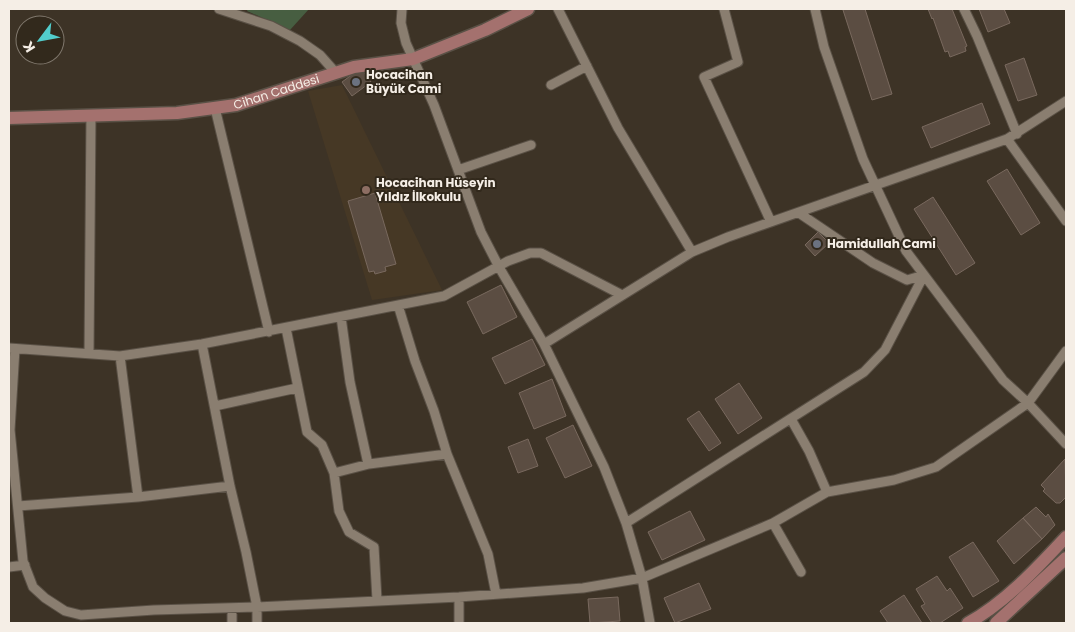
<svg xmlns="http://www.w3.org/2000/svg" width="1075" height="632" viewBox="0 0 1075 632" font-family="Poppins,sans-serif">
<style>
.built{fill:#463825}
.green{fill:#475e41}
.building{fill:#5b4d42;stroke:#79695e}
.lines{fill:none;stroke-linecap:round;stroke-linejoin:round}
.street-casing{stroke:#5a5146;stroke-width:11}
.secondary-casing{stroke:#5a5146;stroke-width:15}
.street{stroke:#8a7e70;stroke-width:9}
.secondary{stroke:#a4716e;stroke-width:12}
.worship-dot{fill:#6b7280;stroke:#32291c;stroke-width:2}
.education-dot{fill:#8d6e63;stroke:#32291c;stroke-width:2}
.labels{text-anchor:middle;stroke-width:4;stroke-linejoin:round;paint-order:stroke}
.poi-label{font-size:12px;font-weight:bold;fill:#f5eee6;stroke:#32291c;text-anchor:start}
.street-label{font-size:12px;fill:#f5eee6;stroke:#32291c}
</style>
<rect width="100%" height="100%" fill="#3d3326"/>
<path class="built" d="M342,85l100,205 -70,10 -64,-209z"/>
<path class="green" d="M248,9h61l-19,21 -43,-19z"/>
<path class="building" d="M846,9h19l27,85 -20,6 -29,-90z
M928,9h24l15,37 -2,1 1,4 -16,6 -2,-6 -3,1 -12,-34 -1,1z
M979,9h25l6,14 -22,9z
M1024,58l13,37 -19,6 -13,-36z
M361,68l10,14 -19,14 -10,-14z
M982,103l8,21 -59,24 -9,-21z
M1007,169l33,54 -19,12 -34,-54z
M375,193l21,71 -11,3 1,4 -11,3 -1,-3 -5,1 -21,-71z
M933,197l42,66 -19,12 -42,-66z
M818,232l11,11 -14,13 -10,-11z
M501,285l16,32 -34,17 -16,-32z
M532,339l13,26 -40,19 -13,-26z
M552,379l14,37 -32,13 -15,-36z
M739,383l23,35 -24,16 -23,-35z
M699,411l22,32 -12,8 -22,-32z
M573,425l19,41 -27,12 -19,-40z
M528,439l10,27 -20,7 -10,-26z
M1065,459l1,38 -6,6h-4l-13,-12 2,-2 -4,-4z
M1036,507l10,10 2,-3 7,11 -13,14 -19,-21z
M690,511l15,29 -43,20 -14,-28z
M1023,518l19,21 -28,25 -17,-23z
M973,542l26,39 -26,16 -24,-40z
M937,576l10,15 3,-3 13,20 -23,15h-8l-11,-17 4,-2 -9,-15z
M699,583l12,26 -36,14 -11,-25z
M904,595l18,28h-34l-8,-12z
M618,597l2,24 -30,2 -2,-24z"/>
<g class="lines">
<defs>
<path id="street" d="M219,9l52,17 29,15 20,14 16,18
M402,9l-1,14 5,20 28,62 47,127 18,35 45,77 60,123 22,56 16,55 8,45
M558,9l60,119 74,124
M724,9l14,53 -34,15 67,145
M815,9l9,38 39,112 43,92 97,129 25,23 38,41
M964,9l13,27 40,98
M551,85l36,-19
M215,108l54,224
M1007,139l59,82
M458,170l73,-25
M799,213l74,50 34,17 17,-5
M398,305l17,56 19,50 13,43 41,100 8,40
M341,317l9,65 18,82
M286,328l21,104 15,13 12,28 5,38 10,21 25,15 3,53
M202,344l28,142 16,66 11,55v16
M544,344l148,-92 36,-15 279,-98 59,-38
M9,348l111,8 82,-12 242,-48 64,-35 22,-8h11l81,42
M15,349l-5,81 13,131 10,26 12,11 20,13 16,4 73,-5 103,-3 202,-10 124,-9 59,-10 131,-55 54,-31 67,-12 42,-13 92,-64 38,-52
M89,353l2,-238
M120,356l18,141
M215,406l82,-18
M791,419l18,32 18,41
M334,473l35,-9 78,-10
M18,506l120,-9 92,-11
M626,523l238,-151 21,-22 39,-75
M773,523l28,49
M9,567l16,-2
M459,597v26
M232,608v15"/>
<g id="secondary">
<path id="s1" d="M9,118l168,-5 59,-8 118,-38 59,-8 72,-29 43,-21"/>
<path d="M968,623c37,-20 70,-56 98,-86"/>
<path d="M996,623l70,-65"/>
</g>
</defs>
<use href="#street" class="street-casing"/>
<use href="#secondary" class="secondary-casing"/>
<use href="#street" class="street"/>
<use href="#secondary" class="secondary"/>
</g>
<g class="worship-dot">
<circle cx="356" cy="82" r="5"/>
<circle cx="817" cy="244" r="5"/>
</g>
<circle class="education-dot" cx="366" cy="190" r="5"/>
<g class="labels">
<g class="poi-label">
<text x="366" y="79">Hocacihan<tspan x="366" dy="14">Büyük Cami</tspan></text>
<text x="376" y="187">Hocacihan Hüseyin<tspan x="376" dy="14">Yıldız İlkokulu</tspan></text>
<text x="827" y="248">Hamidullah Cami</text>
</g>
<g class="street-label">
<text dy="4" stroke="none"><textPath href="#s1" startOffset="270">Cihan Caddesi</textPath></text>
</g>
</g>
<rect width="1075" height="632" fill="none" stroke="#f5eee6" stroke-width="20"/>
<g transform="translate(40 40) rotate(238)"><circle r="24" fill="#32291c" stroke="#80786d"/>
<path d="M0-4L9 19L0 12L-9 19Z" fill="#52cdcc"/>
<text y="-8" font-size="14" font-weight="bold" text-anchor="middle" fill="#f5eee6">K</text>
</g>
</svg>
